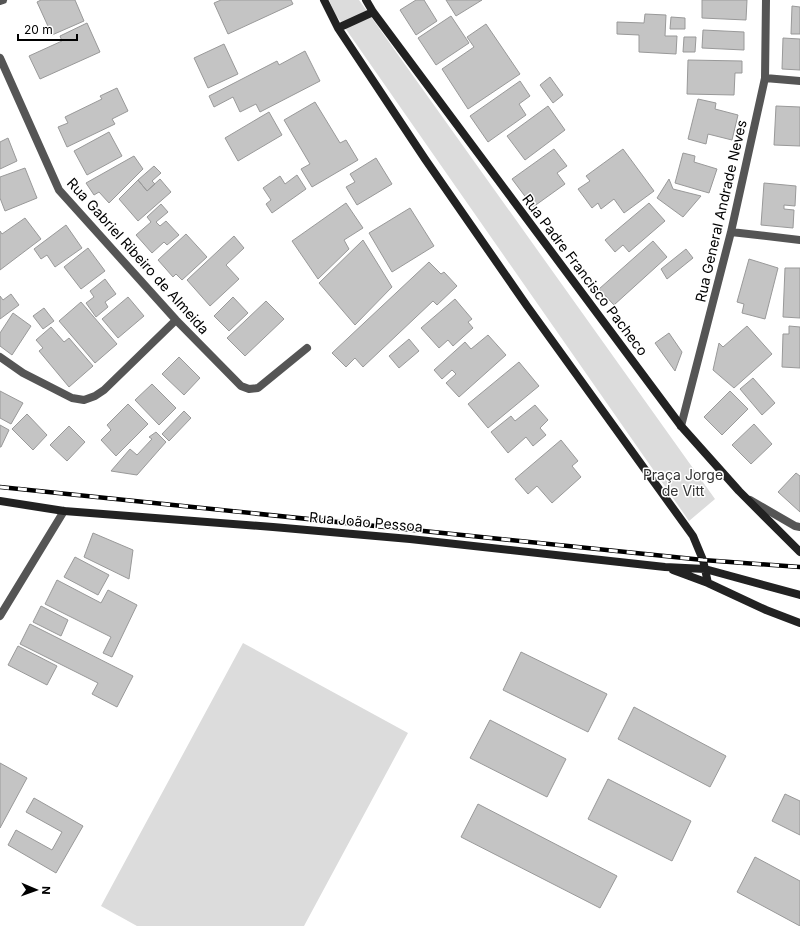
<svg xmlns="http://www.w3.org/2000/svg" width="800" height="926" viewBox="0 0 800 926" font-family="Inter,sans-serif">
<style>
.green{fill:#dcdcdc}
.building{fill:#c4c4c4;stroke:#999}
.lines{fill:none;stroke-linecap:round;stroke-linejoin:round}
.minor{stroke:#555;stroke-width:8}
.tertiary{stroke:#555;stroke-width:8}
.secondary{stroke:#222;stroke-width:8}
.rail-casing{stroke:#000;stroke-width:4.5}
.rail{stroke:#fff;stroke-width:3;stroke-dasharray:9;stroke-linecap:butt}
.labels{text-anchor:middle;stroke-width:3;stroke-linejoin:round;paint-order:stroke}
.street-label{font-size:14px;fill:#000;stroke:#fff}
.park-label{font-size:14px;fill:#333;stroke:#fff}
</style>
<rect width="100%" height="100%" fill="#fff"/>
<path class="green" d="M329,0h30l356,499 -26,22 -353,-506z
M243,643l165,90 -104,193h-167l-36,-20z"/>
<path class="building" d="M41,0h34l9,21 -32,14 -15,-33z
M221,0h70l2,4 -65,30 -14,-31z
M416,0h8l13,21 -21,14 -16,-25z
M446,0h36l-26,16z
M702,0h45l-1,20 -44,-2z
M792,6l8,1v27h-9z
M645,14l21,1 -1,21h12l-1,18 -37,-2v-17l-22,-1v-12l27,1z
M451,16l18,27 -33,22 -18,-27z
M671,17l14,1v11h-15z
M87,23l13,29 -60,27 -11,-23 33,-15 -2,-5z
M486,24l34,50 -52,35 -26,-40 32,-22 -7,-10z
M703,30l41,2v18l-42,-2z
M684,37h12l-1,15h-12z
M783,38l17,1v31l-18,-1z
M224,44l14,30 -30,14 -14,-30z
M305,51l15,30 -60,31 -4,-8 -16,8 -7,-15 -19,10 -5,-11 68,-35 2,4z
M688,60l54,1v12h-7l-1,22 -47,-1z
M550,77l13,18 -10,8 -13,-18z
M520,81l10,15 -11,8 7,11 -38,27 -18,-26z
M117,88l11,23 -16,8 3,5 -48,23 -9,-20 10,-4 -3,-6 37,-18 -2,-3z
M698,99l18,4 -1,6 23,6 -6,25 -24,-6 -2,10 -18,-5z
M315,102l25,41 6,-3 12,20 -46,27 -11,-18 9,-5 -26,-44z
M548,106l17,24 -40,30 -18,-24z
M776,106l24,1v39l-26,-1z
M269,112l13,23 -44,26 -13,-23z
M109,132l13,24 -35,19 -13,-24z
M8,138l9,23 -17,8v-27z
M554,149l13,17 -10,7 8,11 -32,23 -21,-28z
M623,149l31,42 -30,22 -10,-14 -13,10 -3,-6 -6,5 -14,-19 12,-8 -4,-5z
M683,153l12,3 -1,6 23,7 -8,24 -34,-10z
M134,156l9,13 -34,34 -10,-11 -5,3 -8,-12z
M376,158l16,26 -35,21 -11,-18 9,-5 -5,-8z
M154,166l7,7 -9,8 3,3 -8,7 -9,-11z
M25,168l12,30 -32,13 -5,-13v-21z
M297,175l9,14 -34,24 -6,-9 5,-4 -8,-12 17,-12 5,8z
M160,179l11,13 -33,29 -19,-22 19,-19 9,11z
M669,179l4,10 28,7 -18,21 -26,-19z
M764,183l32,3 -1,20 -11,-1v4l10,1 -1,18 -32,-3z
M346,203l17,25 -19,12 5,9 -31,30 -26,-38z
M649,203l16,18 -36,31 -6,-7 -8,7 -10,-12z
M161,204l7,8 -12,10 4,4 6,-5 13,14 -12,10 -3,-3 -12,11 -16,-18 15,-13 -4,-5z
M410,208l24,38 -42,26 -23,-39z
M25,218l16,21 -41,31v-39l2,3z
M66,225l16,23 -27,19 -8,-12 -6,4 -7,-10z
M186,234l21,23 -25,23 -6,-6 -3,3 -15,-17z
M234,236l10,12 -18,17 13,14 -29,27 -23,-26z
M363,240l29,47 -37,38 -36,-42z
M653,241l14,16 -53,48 -15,-16z
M88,248l17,23 -24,18 -17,-22z
M686,249l7,9 -26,21 -6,-10z
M749,259l29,9 -13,51 -23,-6 2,-9 -7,-2z
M429,262l12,12 3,-2 13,14 -20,19 -4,-4 -70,66 -8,-9 -9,9 -14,-14z
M785,268h15v50l-17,-1z
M105,279l11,15 -11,8 3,5 -12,10 -10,-14 8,-6 -4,-6z
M11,294l8,11 -19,14v-23l3,4z
M128,297l16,19 -26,22 -16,-19z
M233,297l15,16 -19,18 -15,-15z
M455,299l17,20 -4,3 5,6 -20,18 -5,-6 -9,8 -18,-20z
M266,301l18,18 -39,37 -18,-18z
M81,302l36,42 -22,19 -36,-42z
M44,308l10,13 -11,8 -10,-13z
M13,313l18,13 -19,29 -12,-9v-13z
M747,326l25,28 -38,34 -21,-18 6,-27 4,4z
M789,326l11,1v41l-18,-1 1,-33h6z
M51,327l13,15 5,-4 24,28 -24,21 -30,-36 4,-3 -7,-8z
M669,333l13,19 -7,19 -20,-28z
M488,335l18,20 -47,42 -13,-14 10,-9 -4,-4 -10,9 -8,-9 31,-28 6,7z
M409,339l10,12 -20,17 -10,-12z
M179,357l21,21 -16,17 -22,-21z
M519,362l20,24 -51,42 -20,-24z
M753,378l22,25 -13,12 -22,-26z
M152,384l24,24 -17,17 -24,-25z
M0,391l23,12 -12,21 -11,-6z
M730,391l18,18 -26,26 -18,-18z
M128,404l20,20 -32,32 -15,-16 10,-10 -4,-5z
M535,405l13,15 -8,8 6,7 -13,11 -7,-9 -18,16 -17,-21 20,-16 4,5z
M184,411l7,7 -22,23 -7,-7z
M27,414l20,21 -14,15 -21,-21z
M754,424l18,20 -21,20 -19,-19z
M0,425l9,5 -8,17h-1z
M69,426l16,16 -18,19 -17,-16z
M156,432l10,10 -29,33 -26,-4 19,-22 7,6 15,-16 -3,-2z
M561,440l17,21 -6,5 9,11 -29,26 -15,-17 -9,8 -13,-15z
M796,473l4,3v36l-22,-20z
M93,533l40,17 -4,29 -45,-22z
M75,557l34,18 -11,20 -34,-18z
M57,580l44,23 7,-13 29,15 -25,52 -9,-4 8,-16 -66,-33z
M41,606l27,14 -7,16 -28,-14z
M30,624l103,52 -16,31 -25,-13 6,-11 -78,-39z
M18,646l39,20 -10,19 -39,-20z
M521,652l86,42 -19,38 -85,-42z
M634,707l92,49 -16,31 -92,-48z
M490,720l76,39 -19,38 -77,-39z
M0,763l27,15 -27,50z
M608,779l83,42 -19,40 -84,-42z
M785,794l15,7v34l-28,-14z
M34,798l49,28 -27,47 -48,-28 8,-15 36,20 10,-18 -36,-20z
M478,804l139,72 -17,32 -139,-71z
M755,857l45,24v45l-63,-34z"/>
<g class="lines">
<path class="minor" d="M0,1l3,-1
M0,58l59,132 117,130 65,66 8,3 9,-1 49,-40
M765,78l35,3
M731,232l69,8
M0,357l23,16 49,25 12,2 11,-4 9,-6 72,-70
M681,426l50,-194 34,-154 1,-78
M0,616l64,-105"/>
<path class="tertiary" d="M750,500l45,26 5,1"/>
<path class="secondary" d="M324,0l14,28 87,131 102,147 166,230 10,24 5,23 58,27 34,13
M366,0l7,12 308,414 58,65 61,61
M338,28l35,-16
M0,501l64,10 209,16 137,12 255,28 40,2 95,26
M673,570l35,13"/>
<defs>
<path id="rail" d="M0,487l703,73 97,7"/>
</defs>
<use href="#rail" class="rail-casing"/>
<use href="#rail" class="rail"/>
</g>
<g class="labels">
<g class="street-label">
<text transform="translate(721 211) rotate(-77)" y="5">Rua General Andrade Neves</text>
<text transform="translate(138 256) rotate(48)" y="5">Rua Gabriel Ribeiro de Almeida</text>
<text transform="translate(585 275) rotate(53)" y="5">Rua Padre Francisco Pacheco</text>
<text transform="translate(366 522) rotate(5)" y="5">Rua João Pessoa</text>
</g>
<g class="park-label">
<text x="683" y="480">Praça Jorge<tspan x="683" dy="16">de Vitt</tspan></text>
</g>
</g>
<g transform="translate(36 890) rotate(92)" stroke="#ffffff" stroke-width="3" paint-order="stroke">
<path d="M0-3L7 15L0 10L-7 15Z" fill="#000000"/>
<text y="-6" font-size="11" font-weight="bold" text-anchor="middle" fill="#000000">N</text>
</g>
<path d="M18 34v6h59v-6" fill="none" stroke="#000000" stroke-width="2"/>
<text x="24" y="34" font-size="12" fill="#000000" stroke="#ffffff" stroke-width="3" paint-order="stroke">20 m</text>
</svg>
